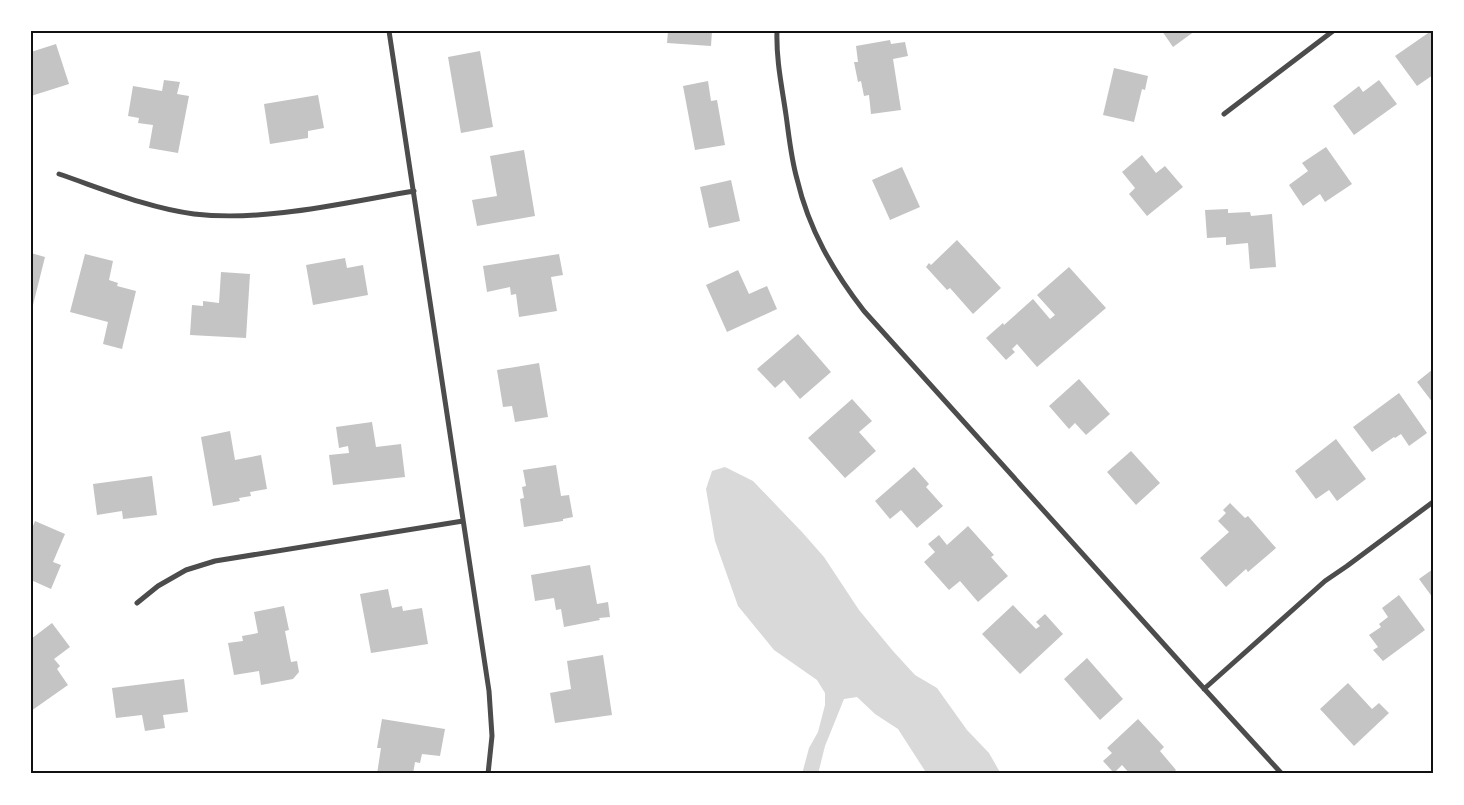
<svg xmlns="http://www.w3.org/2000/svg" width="1464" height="805" viewBox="0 0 1464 805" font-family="Barlow,sans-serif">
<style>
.water{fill:#d9d9d9}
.building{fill:#c4c4c4}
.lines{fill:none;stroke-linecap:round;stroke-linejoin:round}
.minor{stroke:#4c4c4c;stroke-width:5}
.neatline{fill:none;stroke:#111;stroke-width:2}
</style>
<rect width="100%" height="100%" fill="#fff"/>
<path class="water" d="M725,467l28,14 49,51 22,25 35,53 34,41 22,24 22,13 30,42 22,23 12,21h-74l-29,-45 -23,-15 -18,-17 -13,2 -19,47 -7,28h-16l7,-26 9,-16 7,-27v-12l-8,-13 -43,-30 -36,-44 -23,-65 -9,-52 6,-18z"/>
<path class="building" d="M668,31h44l-1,15 -44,-3z
M1162,31h33l-22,16z
M1431,31h2v44l-16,11 -22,-30z
M890,40l1,4 14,-2 3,14 -15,3 8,51 -30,4 -2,-19 -5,1 -3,-15 -3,1 -4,-20h4l-2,-16z
M56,44l13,40 -38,12v-44z
M480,51l13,76 -32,6 -13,-76z
M1114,68l34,8 -3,14 -3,-1 -8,33 -31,-7z
M164,80l16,2 -3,12 12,2 -11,57 -29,-5 4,-23 -15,-2 1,-5 -11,-2 5,-30 29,5z
M1379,80l18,24 -43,31 -21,-29 26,-20 4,6z
M708,81l3,20 6,-1 8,45 -30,5 -12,-64z
M318,95l6,33 -16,3v7l-38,6 -6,-40z
M1326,147l26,37 -27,18 -5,-8 -17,12 -14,-21 19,-14 -6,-8z
M524,150l11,66 -58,10 -5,-26 25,-4 -7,-40z
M1142,155l14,18 9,-7 18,21 -36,29 -18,-22 6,-6 -13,-16z
M902,167l18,40 -30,13 -18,-40z
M731,180l9,41 -31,7 -9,-41z
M1228,209v4l22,-1 1,4 21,-2 4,53 -26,2 -2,-26 -22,2v-8l-19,1 -2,-28z
M957,240l44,48 -28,26 -23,-26 -3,2 -21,-23 3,-4 2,2z
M31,253l14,4 -13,52h-1z
M85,254l28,7 -4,19 9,3 -1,3 19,5 -14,58 -19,-5 5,-22 -38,-10z
M559,254l4,21 -12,2 6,34 -38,6 -3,-23 -5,1 -1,-8 -23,5 -4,-26z
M345,258l2,10 16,-3 5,30 -55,10 -7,-40z
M1069,267l37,41 -69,59 -20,-23 -5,5 3,3 -9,8 -20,-22 17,-15 1,2 29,-26 17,20 5,-4 -18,-20z
M738,270l11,24 18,-8 10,23 -50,23 -21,-47z
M221,272l29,2 -4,64 -56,-3 2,-30 11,1v-5l16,2z
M798,334l33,38 -31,27 -16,-19 -9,8 -18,-19z
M539,363l9,54 -33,5 -3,-16 -9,1 -6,-37z
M1433,369v34l-16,-21z
M1079,379l31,35 -24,21 -11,-12 -6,6 -20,-23z
M1399,393l28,40 -18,13 -8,-12 -6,4 -1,-1 -22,15 -19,-25z
M852,399l20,22 -13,11 17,19 -31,27 -37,-40z
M372,422l4,25 25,-3 4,33 -72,8 -4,-30 20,-2 -1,-7 -9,2 -3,-21z
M230,431l5,29 26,-5 6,34 -17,3 1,4 -12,2 1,3 -27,5 -12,-69z
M1336,439l30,40 -29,22 -8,-11 -13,9 -21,-28z
M1131,451l29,32 -24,22 -29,-33z
M556,465l5,31 8,-1 4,22 -10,2v2l-39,6 -4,-28 4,-1 -2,-11 4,-1 -3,-16z
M914,467l15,17 -3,3 17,19 -26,22 -16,-18 -11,9 -15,-18z
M152,476l5,39 -34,4 -1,-8 -25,4 -4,-31z
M1230,503l15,15 3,-2 28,32 -28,24 -2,-3 -20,18 -26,-29 29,-26 -11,-11 8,-8 -3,-3z
M35,521l30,13 -12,28 8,3 -10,24 -20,-9v-49z
M968,526l26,29 -3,2 17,19 -30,26 -18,-21 -11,9 -25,-28 11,-10 -7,-8 11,-9 8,10z
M590,565l7,39 11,-2 2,15 -11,1 1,2 -36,7 -3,-18 -5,1 -2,-12 -19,3 -4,-26z
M1433,569v29l-14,-19z
M388,589l4,19 10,-2 1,5 19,-3 6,36 -57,9 -11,-59z
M1399,595l26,35 -42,31 -10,-11 5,-3 -9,-12 12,-8 -2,-3 9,-7 -6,-9z
M1013,605l23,24 4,-3 -4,-4 9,-8 18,20 -43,40 -38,-40z
M284,606l5,24 -4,1 6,31 6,-1 2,11 -6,7 -32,6 -2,-14 -25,4 -6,-32 15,-2 -1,-5 16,-3 -4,-21z
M52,623l18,24 -16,12 6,7 -3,3 11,16 -37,26v-72z
M603,655l9,60 -57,8 -5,-30 21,-4 -4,-28z
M1087,658l36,41 -23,21 -36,-41z
M184,679l4,33 -25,3 2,13 -20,3 -3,-16 -26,3 -4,-30z
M1348,683l24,26 7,-6 10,10 -35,33 -34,-37z
M382,719l63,10 -5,27 -18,-2 -2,9 -5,-1 -2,12h-36l4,-26h-4z
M1138,719l26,28 -4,4 16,19 -4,4h-42l-8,-9 -8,8 -11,-12 9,-8 -5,-5z"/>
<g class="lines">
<path class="minor" d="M389,31l100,660 3,45 -4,38
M777,31c-1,29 5,56 9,84 3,21 5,43 11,64 12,51 36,92 67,132l324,360 94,103
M1224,114l109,-83
M59,174c44,15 89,34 135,40 71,8 149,-11 220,-23
M137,603l21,-17 28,-16 29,-9 248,-40
M1204,689l121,-108 22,-15 86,-64"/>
</g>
<rect width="1464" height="805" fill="none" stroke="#ffffff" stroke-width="65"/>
<rect x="32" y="32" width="1400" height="740" class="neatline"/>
</svg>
